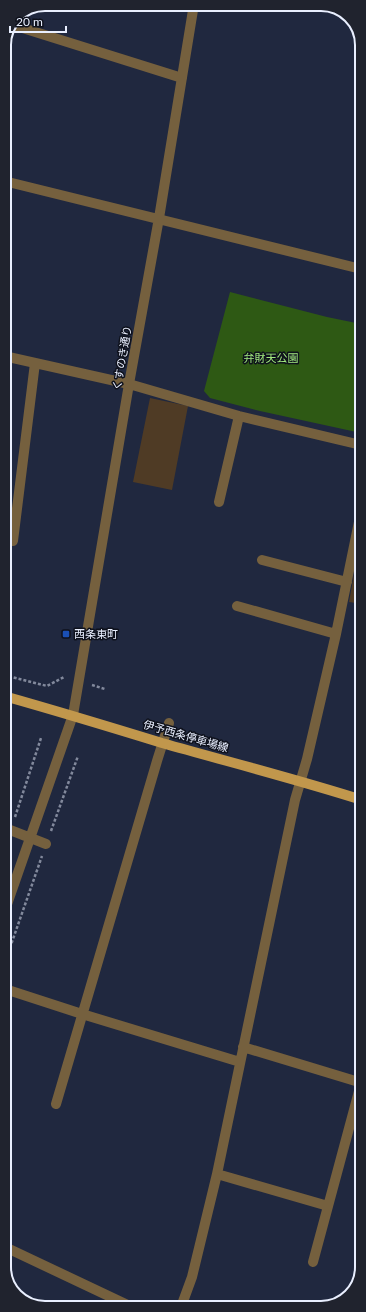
<svg xmlns="http://www.w3.org/2000/svg" width="366" height="1312" viewBox="0 0 366 1312" font-family="Lato,'Noto Sans JP',sans-serif">
<style>
.green{fill:#2e5914}
.building{fill:#4f3b25}
.lines{fill:none;stroke-linecap:round;stroke-linejoin:round}
.path{stroke:#82899c;stroke-width:2.5;stroke-dasharray:3 2;stroke-linecap:butt}
.minor{stroke:#75603e;stroke-width:10}
.major{stroke:#c1974c;stroke-width:10}
.transit-dot{fill:#1a4fb4;stroke:#0e111c;stroke-width:1.5}
.labels{text-anchor:middle;stroke-width:3;stroke-linejoin:round;paint-order:stroke}
.street-label{font-size:11px;fill:#e9efff;stroke:#0e111c}
.park-label{font-size:11px;fill:#a1e87f;stroke:#0e111c}
.poi-label{font-size:11px;fill:#e9efff;stroke:#0e111c;text-anchor:start}
.rim{fill:none;stroke:#e9efff;stroke-width:2}
</style>
<rect width="100%" height="100%" fill="#20283f"/>
<path class="green" d="M230,292l97,25 34,7v109l-101,-22 -50,-13 -6,-7z"/>
<path class="building" d="M150,398l38,8 -16,84 -39,-8z
M361,535l1,69 -13,-2z"/>
<g class="lines">
<path class="path" d="M4,675l43,11 17,-9
M92,685l13,4
M15,817l26,-79
M51,831l27,-75
M5,962l37,-106"/>
<path class="minor" d="M13,25l169,53
M4,181l357,88
M4,356l125,28 110,32 122,29
M219,502l20,-86
M13,541l22,-178
M262,560l85,22
M237,606l99,28
M5,828l41,16
M5,910l68,-195 56,-331 30,-166 35,-214
M5,989l77,25 158,48
M243,1047l119,36
M56,1104l101,-343 12,-38
M217,1174l111,32
M5,1247l129,61
M313,1262l49,-182
M181,1307l11,-30 25,-103 78,-374 12,-41 29,-125 25,-122"/>
<path class="major" d="M4,696c53,15 106,31 158,47 67,19 134,36 200,57"/>
</g>
<rect class="transit-dot" x="62" y="630" width="8" height="8" rx="2"/>
<g class="labels">
<g class="street-label">
<text transform="translate(122 358) rotate(-80)" y="4">くすのき通り</text>
<text transform="translate(186 736) rotate(16)" y="4">伊予西条停車場線</text>
</g>
<g class="park-label">
<text x="271" y="362">弁財天公園</text>
</g>
<g class="poi-label">
<text x="74" y="638">西条東町</text>
</g>
</g>
<path d="M0 0H366V1312H0ZM45 11H321A34 34 0 0 1 355 45V1267A34 34 0 0 1 321 1301H45A34 34 0 0 1 11 1267V45A34 34 0 0 1 45 11Z" fill="#20232e" fill-rule="evenodd"/>
<path class="rim" d="M45 11H321A34 34 0 0 1 355 45V1267A34 34 0 0 1 321 1301H45A34 34 0 0 1 11 1267V45A34 34 0 0 1 45 11Z"/>
<path d="M10 26v6h56v-6" fill="none" stroke="#e9efff" stroke-width="2"/>
<text x="16" y="26" font-size="12" fill="#e9efff" stroke="#0e111c" stroke-width="3" paint-order="stroke">20 m</text>
</svg>
